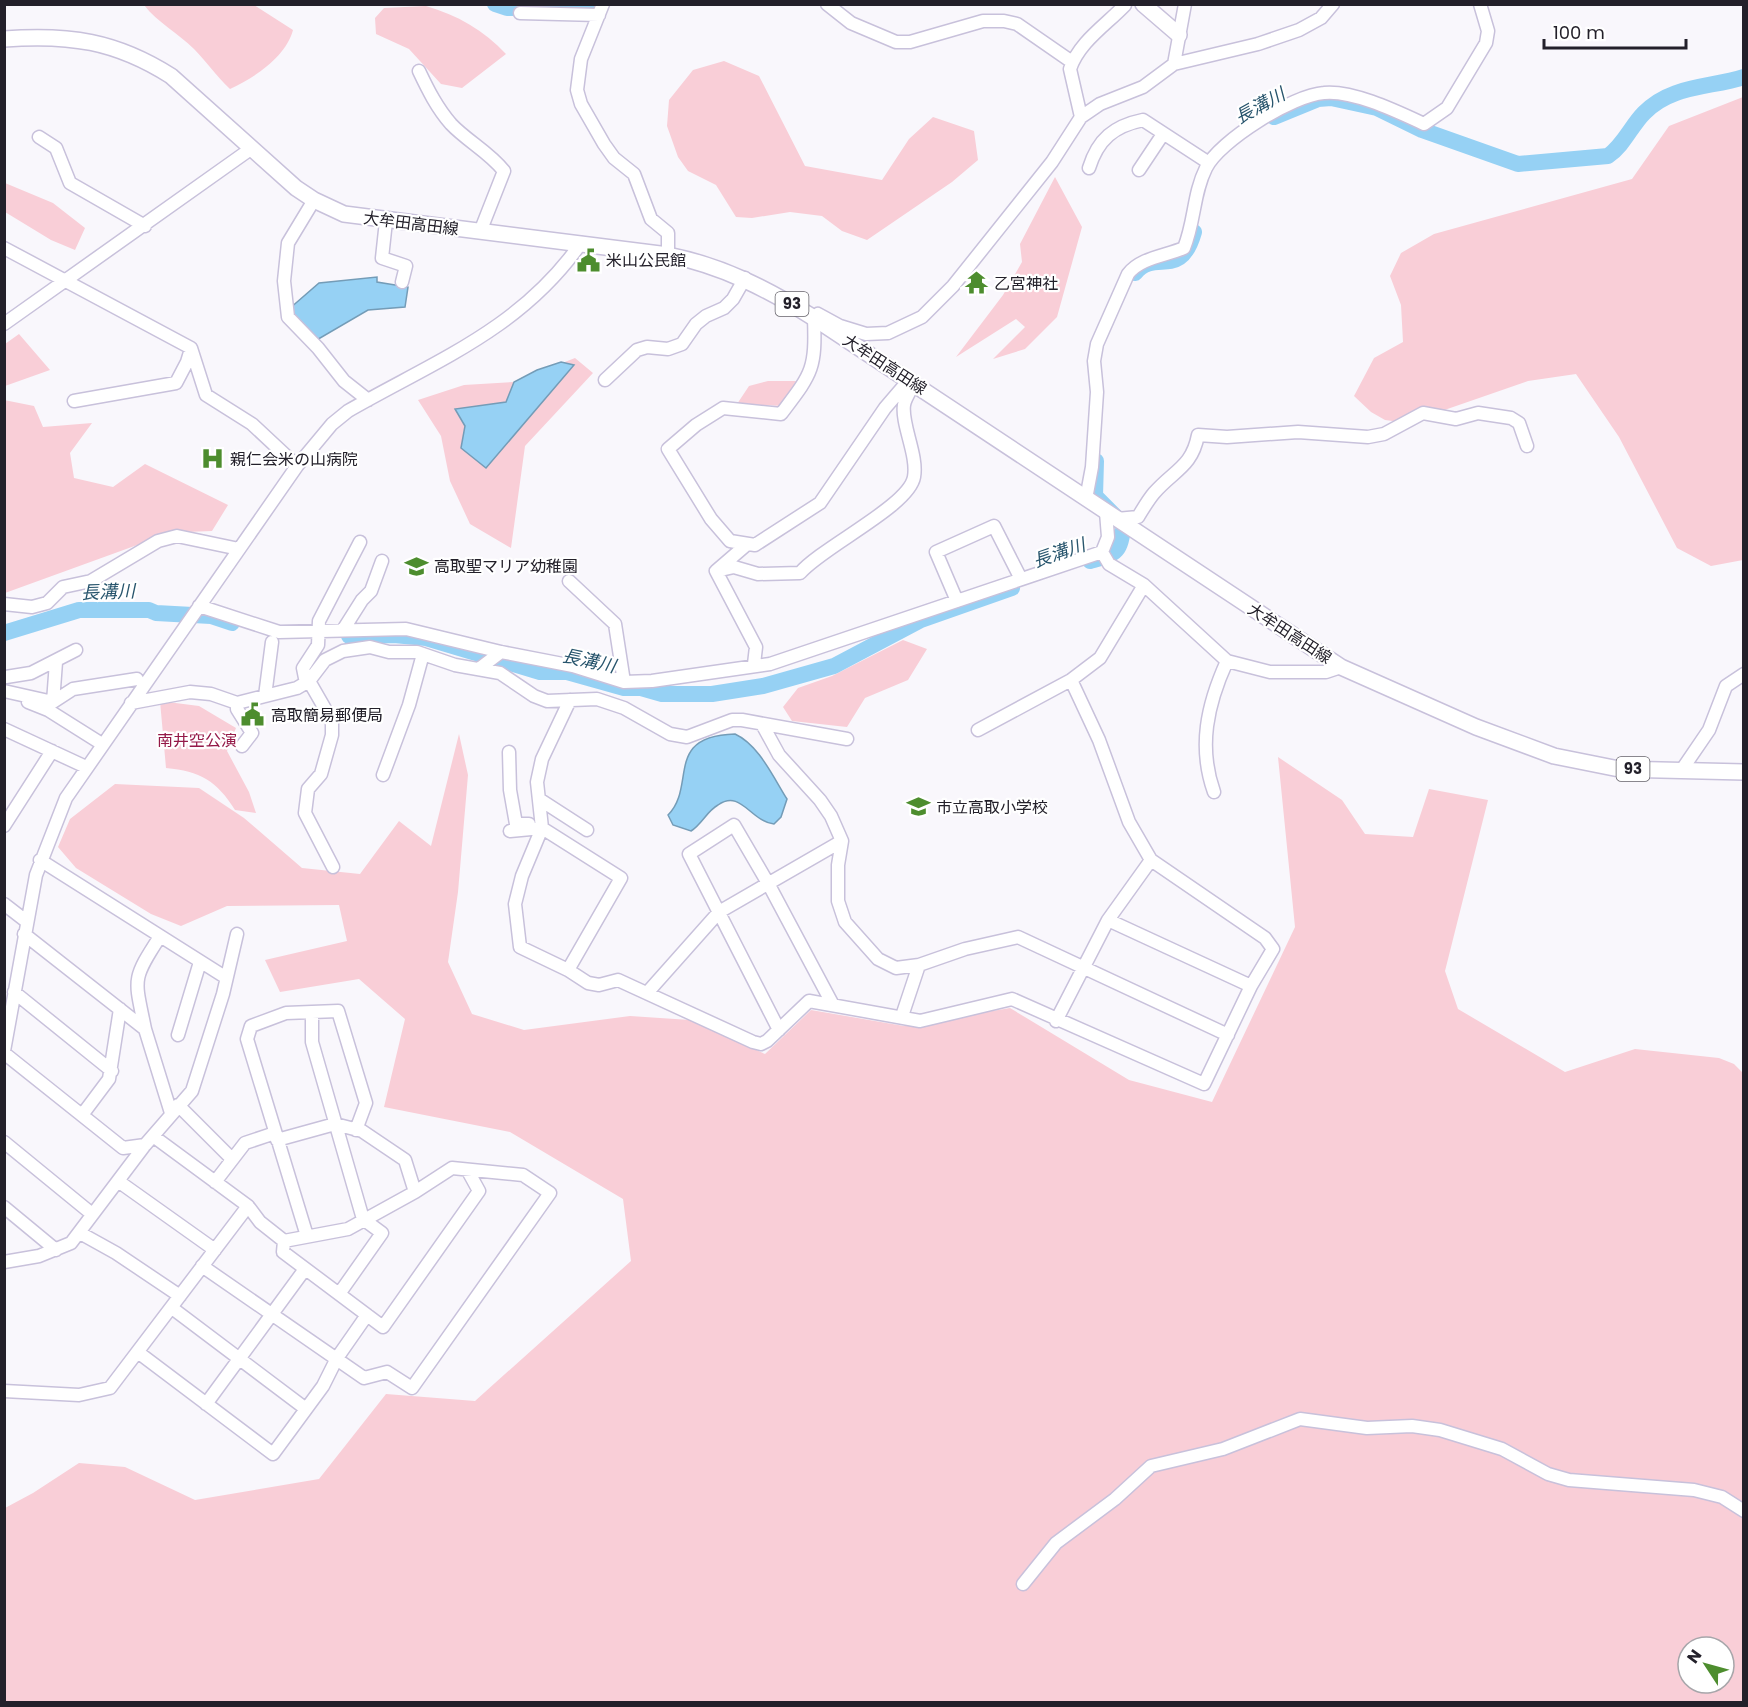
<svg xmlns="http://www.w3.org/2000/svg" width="1748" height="1707" viewBox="0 0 1748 1707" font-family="Poppins,'Noto Sans JP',sans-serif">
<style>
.green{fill:#f9ced7;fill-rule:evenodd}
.water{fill:#96d1f4;stroke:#749cb7;stroke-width:1.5}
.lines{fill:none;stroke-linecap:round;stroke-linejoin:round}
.river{stroke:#96d1f4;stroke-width:16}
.minor-casing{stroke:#c8c1db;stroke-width:15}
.major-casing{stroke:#c8c1db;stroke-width:18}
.minor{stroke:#fff;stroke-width:12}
.major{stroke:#fff;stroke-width:15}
.labels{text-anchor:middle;stroke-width:4.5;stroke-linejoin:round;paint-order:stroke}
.shield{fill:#fff;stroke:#65636a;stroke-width:1.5}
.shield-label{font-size:15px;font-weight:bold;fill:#23202a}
.street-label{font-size:16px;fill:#23202a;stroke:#fff}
.poi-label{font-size:16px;fill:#23202a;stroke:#fff;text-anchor:start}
.park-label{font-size:16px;fill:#941948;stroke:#fff}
.water-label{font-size:18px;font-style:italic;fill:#28556d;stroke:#fff}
</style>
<rect width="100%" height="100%" fill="#f9f7fc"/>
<path class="green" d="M144,5h110l39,25c-7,27 -39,48 -63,59 -14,-13 -23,-27 -36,-40 -16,-16 -36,-26 -50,-44z
M426,6c31,9 58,24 80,48l-44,34 -21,-4 -32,-35 -33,-15 -1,-16 9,-10z
M724,61l35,15 46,90 77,14 27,-41 24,-22 41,14 4,29 -26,22 -85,58 -25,-9 -20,-15 -32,-4 -38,6 -16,-1 -20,-32 -28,-14 -10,-14 -11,-31 2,-26 24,-30z
M1743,97v463l-32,6 -34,-18 -58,-111 -43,-63 -48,7 -121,42 -22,-3 -14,-8 -17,-16 20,-38 29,-16 -2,-37 -11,-29 11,-23 33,-19 198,-55 37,-53z
M1055,177l27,50 -25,90 -32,32 -32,10 32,-32 -9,-8 -60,38 47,-62 19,-33 -2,-18z
M5,183l48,20 32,25 -10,22 -24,-10 -46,-28z
M19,334l31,36 -45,16v-42z
M575,358l18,15 -68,73 -14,102 -41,-24 -20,-43 -9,-45 -23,-36 46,-15 50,-3z
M768,381h28l-13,25 -46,-2 12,-18z
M4,400l30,6 9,21 49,-4 -22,30 4,25 39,9 32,-23 83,41 -16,26 -52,2 -20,11 -135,49z
M903,640l24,9 -19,31 -43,18 -18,29 -55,-6 -9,-14 15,-19 34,-12z
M160,701l39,5 37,22 -9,23 22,41 7,21 -21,-3c-18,-29 -35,-39 -69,-42z
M459,734l9,41 -10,117 -10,70 24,52 52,16 106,-14 60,4 75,34 46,-44 93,16 106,-18 119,72 83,22 83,-175 -17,-170 64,43 23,34 48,3 16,-48 59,11 -43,171 13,38 107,63 70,-23 84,9 15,6 9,9v629h-1738v-194l28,-15 46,-30 46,4 70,33 124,-21 67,-85 89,7 156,-140 -8,-62 -113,-67 -126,-25 21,-88 -46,-40 -79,13 -15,-32 82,-19 -8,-36 -112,1 -46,20 -30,-12 -75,-46 -18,-21 12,-28 45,-35 84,4 45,30 58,50 58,6 39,-53 32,25zM1688,1647h36v36h-36z"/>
<path class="water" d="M377,277v5l31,5 -3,20 -37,3 -53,31 -26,-32 30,-26z
M561,362l13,3 -88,103 -25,-20 4,-22 -10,-17 51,-7 8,-20 23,-12z
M735,734c24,11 38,43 52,65l-6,18 -7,7c-24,-3 -33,-35 -56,-19 -11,6 -16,19 -27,26l-18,-6 -5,-10c29,-29 -5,-79 67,-81z"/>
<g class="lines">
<path class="river" d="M495,4l12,4 83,-1 10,-3
M1274,117l44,-18 13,-1 46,10 45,22 96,34 90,-8c16,-11 23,-30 36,-43 27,-28 65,-25 100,-36
M1135,273c21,-25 45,8 59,-41
M1090,561c28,-8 29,-7 34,-36l-29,-29 1,-35
M4,633l75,-23h70l7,3 55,3 21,7
M349,636l45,-1 32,3 114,34h27l57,16h17l21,6h50l51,-8 71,-20 87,-46 91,-32"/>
<defs>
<path id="minor" d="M603,4l-22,55 -4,31 4,14 23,40 10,14 20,16 17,45 17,14v22
M827,4l24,19 45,19h14l73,-21h21l13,3 55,38
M520,13l79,2
M1174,64l11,-60
M419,71c9,19 18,37 32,53 16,17 38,28 53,47l-24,61
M1081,117l-11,-48c9,-27 36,-44 55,-64
M39,137l17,11 14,35 75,43
M1089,168c9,-29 25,-42 54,-48l66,43
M1139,170l24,-36
M314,200l-26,43 -4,38 4,36 30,31 26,33 24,19
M386,221l-4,37 24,8 -4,16
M4,248l187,100 15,47 46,29 45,42
M4,324l248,-176
M605,380l32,-30 10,-3 21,2 14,-5 14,-20 10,-8 18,-8 9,-9 12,-21
M909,380l-24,28 -65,95 -65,42 -25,-4 -19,-22 -43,-70 28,-24 27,-17 58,6c31,-41 35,-44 33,-96l4,-4 22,12 26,8 22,-1 34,-16 31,-31 99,-124 29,-45 19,-13 43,-17 31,-23 84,-20 41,-14 22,-12 12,-14
M74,401l102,-18 11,-21 4,-13
M1086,499l6,-32 5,-75 -3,-31 3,-17 31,-70c12,-16 37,-18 56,-26 11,-27 9,-54 22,-80 13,-27 87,-73 118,-75 29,-3 74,19 100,31l23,-16 39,-65 2,-12 -8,-27
M1117,519l21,-2c5,-8 10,-17 16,-24 20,-23 38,-26 44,-58l29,2 71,-5 70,5 16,-3 39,-21 33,6 22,-6 33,5 8,5 8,23
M745,546l-29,25 40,76 -2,17
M1102,552l7,12 35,21 83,76 43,11h56l15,-5
M1102,552l6,-15 -2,-25
M716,571l18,-4 24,7 42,-1c22,-26 109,-67 114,-96 4,-22 -13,-53 -10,-72 1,-7 7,-15 10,-21
M569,581l46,43 9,58
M957,601l-21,-49 58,-26 27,53
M4,604l28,3 15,-4 16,-16 28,-6 67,-40 19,-5 62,13
M199,606l80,26 127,-3 95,23
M343,630l19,-30 9,-9 11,-30
M480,668l21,-16 72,14 51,16 28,-1 118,-17 332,-112
M6,677l25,-4 45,-23
M309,681l23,40v14l-11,39 -13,15 -3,24 28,54
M306,683l-3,-15 15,-23 1,-24 41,-79
M4,691l49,11 20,-13 64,-10
M265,696l7,-54
M570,700l-28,59 -5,23 5,46 -20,48 -7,28 5,43 48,23 20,13 11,2 19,-5 135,62 8,2 6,-3 42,-40 111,20 92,-22 192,85 47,-98 22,-37 -8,-11 -114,-78 -22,-38 -30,-82 -28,-60
M28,702l20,8 54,34
M53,702l3,-40
M131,703l59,-11 21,2 26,9 60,-15 12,-7 16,-21 18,-9 27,-4 19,5h28l38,13 45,8 34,23 13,5 50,-2 27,9 46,26 17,3 45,-17h10l105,19
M237,703v6l15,24 -10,13
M762,724l17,31 41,45 11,16 11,25 -4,24v36l7,21 33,37 18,9 23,-3 46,-16 53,-12 210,98
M4,729l82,38
M978,730l93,-50 29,-22 44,-73
M509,752l1,38 6,34h13
M1681,771l28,-41 17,-44 18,-12
M383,775l26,-70 14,-51
M1214,792c-16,-45 -7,-87 13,-131
M539,799l48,31
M4,826l48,-75
M510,831l32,-3 79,50 -53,92
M40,860l185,117
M4,904l22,17
M1108,920l143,66
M24,934l121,95 26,84
M14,992l98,79
M647,993l72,-81 123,-71
M312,1012v30l51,177 19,14 -43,61
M902,1016l17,-51
M1056,1021l52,-101 43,-60
M145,1029c-10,-50 -14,-48 14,-91
M779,1030l-90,-176 45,-29 35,60 64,120
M178,1035l22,-73
M4,1051l32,-176 30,-77 231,-332 35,-42 16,-13c87,-50 173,-82 233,-168
M4,1053l119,95 22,-3
M178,1105l54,54
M82,1115l27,-36 11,-70
M153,1136l95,70 12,16 24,19 64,-12 67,-37 37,-24 71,7 27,18 -138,195 -25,-16 -23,6 -162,-112
M277,1140l58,-16 27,7 43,29 10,32
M4,1142l88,72
M118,1181l97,69
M215,1182l30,-39 30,-10
M4,1207l52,43
M80,1233l36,20 64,43
M307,1236l-60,-197 4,-13 35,-13 52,-2 28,92 -10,27
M284,1241l-1,11 100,75 96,-136 -11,-20
M4,1262l35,-6 32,-13 74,-98 47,-54 31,-97 14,-60
M172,1308l134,101
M139,1353l134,101 50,-68 14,-28 30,-43
M4,1391l75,4 31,-7 138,-182
M206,1404l99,-135
M1023,1584l33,-41 59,-44 36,-33 72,-17 77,-30 67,9 45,-2 28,4 62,19 46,25 21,6 125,10 28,7 22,14"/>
<path id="major" d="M1143,4l36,31
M4,39c65,-5 112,2 167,37l125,112 18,12 30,14 324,41c55,11 99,34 146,63l527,349 135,60 78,29 65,13 125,3"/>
</defs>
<use href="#minor" class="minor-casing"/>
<use href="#major" class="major-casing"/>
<use href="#minor" class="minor"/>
<use href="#major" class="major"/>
</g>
<defs>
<symbol id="civic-bare" viewBox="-9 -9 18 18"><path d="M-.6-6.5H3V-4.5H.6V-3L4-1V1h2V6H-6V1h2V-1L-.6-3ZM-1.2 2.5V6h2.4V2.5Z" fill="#4d8d2e" stroke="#fff" stroke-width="2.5" paint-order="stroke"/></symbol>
<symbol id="temple-bare" viewBox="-9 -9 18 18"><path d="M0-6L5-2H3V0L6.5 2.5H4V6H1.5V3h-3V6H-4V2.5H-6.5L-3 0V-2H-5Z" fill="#4d8d2e" stroke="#fff" stroke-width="2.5" paint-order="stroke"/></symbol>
<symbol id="hospital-bare" viewBox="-9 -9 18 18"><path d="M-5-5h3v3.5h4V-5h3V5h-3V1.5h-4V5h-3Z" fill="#4d8d2e" stroke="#fff" stroke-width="2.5" paint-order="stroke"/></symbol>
<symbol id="school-bare" viewBox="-9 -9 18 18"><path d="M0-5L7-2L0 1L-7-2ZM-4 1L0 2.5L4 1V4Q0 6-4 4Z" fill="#4d8d2e" stroke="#fff" stroke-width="2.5" paint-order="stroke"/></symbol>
</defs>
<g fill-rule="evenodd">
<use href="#civic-bare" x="572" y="244" width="33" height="33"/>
<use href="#temple-bare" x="960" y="266" width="33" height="33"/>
<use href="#hospital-bare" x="196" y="442" width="33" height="33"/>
<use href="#school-bare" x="400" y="550" width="33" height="33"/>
<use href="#civic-bare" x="236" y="698" width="33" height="33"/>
<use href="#school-bare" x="902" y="790" width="33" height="33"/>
</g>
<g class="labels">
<g class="shield">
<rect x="775.5" y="292" width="33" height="24" rx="4.5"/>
<rect x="1616.5" y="757" width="33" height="24" rx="4.5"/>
</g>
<g class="shield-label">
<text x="792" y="309">93</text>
<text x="1633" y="774">93</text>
</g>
<g class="street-label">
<text transform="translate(411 223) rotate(7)" y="6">大牟田高田線</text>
<text transform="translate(885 364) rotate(33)" y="6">大牟田高田線</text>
<text transform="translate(1290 633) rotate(33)" y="6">大牟田高田線</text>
</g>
<g class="poi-label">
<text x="606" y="266">米山公民館</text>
<text x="994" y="289">乙宮神社</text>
<text x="230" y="465">親仁会米の山病院</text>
<text x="434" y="572">高取聖マリア幼稚園</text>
<text x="271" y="721">高取簡易郵便局</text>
<text x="936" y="813">市立高取小学校</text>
</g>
<g class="park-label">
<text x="197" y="746">南井空公演</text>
</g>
<g class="water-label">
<text transform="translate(1260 106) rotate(-29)" y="6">長溝川</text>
<text transform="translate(1059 553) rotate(-19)" y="6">長溝川</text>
<text transform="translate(108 592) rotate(-2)" y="6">長溝川</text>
<text transform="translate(589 661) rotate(12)" y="6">長溝川</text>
</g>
</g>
<rect width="1748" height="1707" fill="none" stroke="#23202a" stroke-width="12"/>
<g transform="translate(1706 1665) rotate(306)"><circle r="28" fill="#ffffff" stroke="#a7a6aa" stroke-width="1.5"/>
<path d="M0-4.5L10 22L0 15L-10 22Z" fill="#4d8d2e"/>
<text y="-9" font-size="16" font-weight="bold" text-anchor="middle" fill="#23202a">N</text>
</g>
<path d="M1544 39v9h142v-9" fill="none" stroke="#23202a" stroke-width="3"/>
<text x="1553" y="39" font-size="18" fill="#23202a" stroke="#ffffff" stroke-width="4.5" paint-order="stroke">100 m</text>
</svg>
